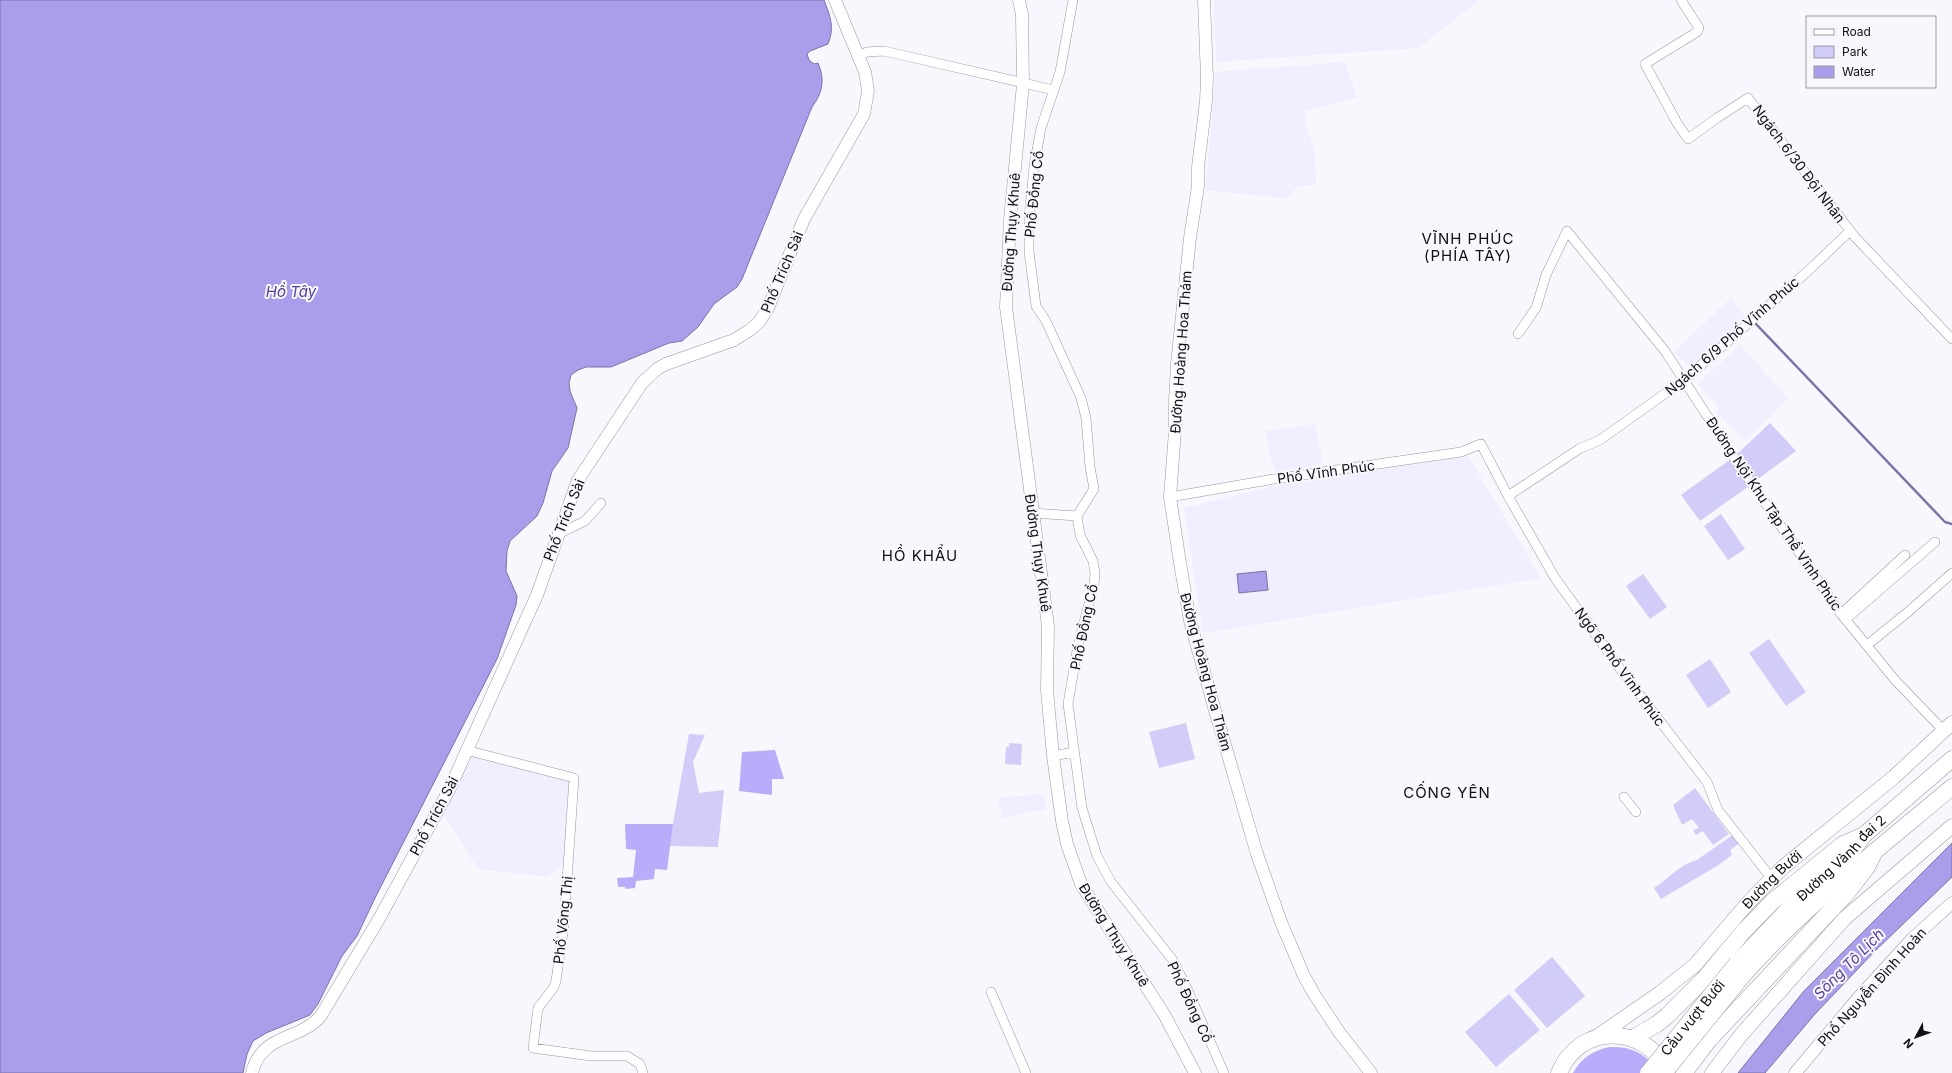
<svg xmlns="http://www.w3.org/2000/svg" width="1952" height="1073" viewBox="0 0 1952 1073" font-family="Inter,sans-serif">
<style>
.built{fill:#f0eeff}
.green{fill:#d2ccf9}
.forest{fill:#b9acfa}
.water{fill:#aa9dea;stroke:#7c73a9}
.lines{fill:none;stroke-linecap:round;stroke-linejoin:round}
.stream{stroke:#7c73a9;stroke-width:2.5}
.street-casing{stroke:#9897a0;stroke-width:10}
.secondary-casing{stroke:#9897a0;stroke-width:13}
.primary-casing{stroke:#9897a0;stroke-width:15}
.highway-casing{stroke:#9897a0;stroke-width:17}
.street{stroke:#fff;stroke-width:9}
.secondary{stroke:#fff;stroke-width:12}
.primary{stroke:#fff;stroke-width:14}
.highway{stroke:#fff;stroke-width:16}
.highway-bridge-casing{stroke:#9897a0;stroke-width:17;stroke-linecap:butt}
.highway-bridge{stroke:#fff;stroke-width:16}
.labels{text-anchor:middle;stroke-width:4;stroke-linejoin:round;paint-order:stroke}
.street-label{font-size:14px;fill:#101012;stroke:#f8f7fe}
.neighbourhood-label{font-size:15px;letter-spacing:1px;fill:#101012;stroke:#f8f7fe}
.water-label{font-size:15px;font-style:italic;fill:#563f99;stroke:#f8f7fe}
</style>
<rect width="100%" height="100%" fill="#f8f7fe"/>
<path class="built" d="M1214,0h265l-61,48 -202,14z
M1345,62l12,35 -53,15 3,7 -3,1 11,30 1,34 -20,3 -1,3 -11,8 -79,-8 6,-60 4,-58z
M1731,298l16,21 -53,47h-6l-14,-14z
M1740,345l48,53 -44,43 -28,-29 4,-4 -22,-24z
M1315,424l8,40 -47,8 -6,-16 -4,-25z
M1468,456l73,122 -338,55 -19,-125 89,-22z
M468,753l103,28 -6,81 -17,15 -70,-8 -36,-56z
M1039,794l4,1 3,14 -44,9 -4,-20z"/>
<path class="green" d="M1770,423l26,28 -42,31 -18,-27z
M1731,459l18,27 -49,35 -19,-26z
M1721,514l24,35 -17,11 -24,-34z
M1643,574l24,33 -17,12 -24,-33z
M1769,639l37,53 -20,14 -37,-53z
M1710,659l21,33 -23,16 -22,-33z
M1186,723l9,36 -36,9 -10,-36z
M689,734l16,1 -12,27 6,31 25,-3 -6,57 -49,-1z
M1009,743l13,1 -1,21 -16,-1 1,-17h3z
M1695,788l34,46 -16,11 -10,-14 -7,4 -3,-5 6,-2 -7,-9 -10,6 -9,-20z
M1731,836l3,1 6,6 -10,7 2,5 -15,11 -56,33 -7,-11c14,-9 26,-24 43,-28z
M1552,957l33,39 -38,32 -33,-38z
M1509,994l31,36 -44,37 -31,-35z"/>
<path class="forest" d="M775,750l9,29h-12v16l-33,-4 3,-39z
M625,824h48l-6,46 -12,-1 -1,10 -18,2 -1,7 -9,1 -1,-2h-7l-1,-9 16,-1 3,-27 -10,-1z
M1610,1047c21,-1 38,7 48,26h-85c8,-15 21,-23 37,-26z"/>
<path class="water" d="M0,0h824c6,16 11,27 4,44l-18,7 -3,3 2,6 5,4 4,-1c7,17 5,29 -6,44l-70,172 -5,8 -23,17 -16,23 -16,14 -13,2 -58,24h-25l-8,3 -7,5 -2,8 1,8 7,17 -9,40 -16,23 -9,32 -6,13 -27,25 -3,10 -1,20 11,25 -1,9 -19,54 -122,239 -18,38 -15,20 -24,48 -8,11 -44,18 -13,8 -6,13 -4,19h-243z
M1266,571l2,19 -29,3 -2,-19z
M1952,843v34l-77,74 -60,63 -50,59h-27l66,-82z"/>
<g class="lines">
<path class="stream" d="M1756,324l189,198 7,2"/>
<defs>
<path id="street" d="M1073,0l-13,72 -19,56 -7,39 -5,50v35l7,54 10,15 35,77 5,20 4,49 4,22 -17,27 3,19 13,26 2,12 -1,12 -16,60 -10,59 14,104 15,48 14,26 61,77 13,25 39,89
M1681,0l18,28 -2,4 -52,32 32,59 11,16 29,-21 31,-20 107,139 97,102
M859,56l8,-4 17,-1 170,39
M1518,334l18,-26 10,-33 21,-44 98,120 70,108 106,155 54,66 49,51
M1508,496l71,-47 21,-9 84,-60 125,-110 41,-39
M1170,497l104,-18 187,-27 20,-8 27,52 47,82 74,103 78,101 11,28 54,69
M1032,513l45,3
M558,534l27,-13 16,-18
M1841,614l64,-59
M1846,619l89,-77
M1867,645l41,-33 44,-39
M466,750l108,28 -10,147 -8,56 -2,6 -16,21 -5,40 58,8h36l13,8 3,9
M1053,756l21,-4
M1624,797l12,15
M991,992l35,81"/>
<path id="secondary" d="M1019,0l3,15 1,69 -13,136 -4,87 42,319 -1,64 6,66 9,65 5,23 14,40 84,132 30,57
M1204,0l3,78 -1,23 -8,66v19l-8,52 -13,126 -2,38v29l-5,66 10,66 10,58 26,93 41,140 24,68 23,54 10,18 25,38 32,41
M252,1073c9,-39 46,-32 68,-56l59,-98 70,-129 88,-195 41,-115 64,-97 15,-14 9,-5 68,-24 16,-10 9,-8 9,-14 36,-89 60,-105 4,-23 -3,-19 -30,-72
M1795,1073l64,-76 54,-59 39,-35"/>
<g id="primary">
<path id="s1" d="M1595,1038l65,-45 35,-28 52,-61 35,-36 112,-91 58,-54"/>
<path d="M1712,1073l29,-38 104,-117 107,-92"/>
</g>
<g id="highway">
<path id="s2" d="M1737,963l60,-63 57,-52 10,-13 88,-76"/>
<path d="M1745,973c63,-70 136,-126 207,-186"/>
<path d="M1633,1038l24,-14 10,-8 36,-36 40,-48 30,-31 70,-57 21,-9"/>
<path d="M1559,1073c21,-50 84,-49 109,-3"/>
<path d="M1684,1073l25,-33 138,-147 20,-26 7,-14"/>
</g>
</defs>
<use href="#street" class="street-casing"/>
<use href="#secondary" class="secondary-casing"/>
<use href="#primary" class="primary-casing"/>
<use href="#highway" class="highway-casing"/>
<use href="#street" class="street"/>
<use href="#secondary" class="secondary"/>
<use href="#primary" class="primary"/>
<use href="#highway" class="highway"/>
<defs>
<g id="highway-bridge">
<path id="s3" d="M1648,1073l89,-110"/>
<path d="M1664,1073l81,-100"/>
</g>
</defs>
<use href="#highway-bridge" class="highway-bridge-casing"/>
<use href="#highway-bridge" class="highway-bridge"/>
</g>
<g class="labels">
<g class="street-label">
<text transform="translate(1799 164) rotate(53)" y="5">Ngách 6/30 Đội Nhân</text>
<text transform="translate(1034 194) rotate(-84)" y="5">Phố Đồng Cổ</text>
<text transform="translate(1011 232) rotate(-86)" y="5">Đường Thụy Khuê</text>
<text transform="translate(782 272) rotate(-67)" y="5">Phố Trích Sài</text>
<text transform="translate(1732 336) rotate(-41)" y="5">Ngách 6/9 Phố Vĩnh Phúc</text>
<text transform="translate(1181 352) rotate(-86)" y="5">Đường Hoàng Hoa Thám</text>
<text transform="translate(1326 472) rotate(-8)" y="5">Phố Vĩnh Phúc</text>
<text transform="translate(1774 514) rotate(56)" y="5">Đường Nội Khu Tập Thể Vĩnh Phúc</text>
<text transform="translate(564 520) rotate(-68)" y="5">Phố Trích Sài</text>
<text transform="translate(1038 553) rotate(82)" y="5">Đường Thụy Khuê</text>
<text transform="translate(1084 627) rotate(-78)" y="5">Phố Đồng Cổ</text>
<text transform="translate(1620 667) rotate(54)" y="5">Ngõ 6 Phố Vĩnh Phúc</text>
<text transform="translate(1206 672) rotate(75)" y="5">Đường Hoàng Hoa Thám</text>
<text transform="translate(434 816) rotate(-62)" y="5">Phố Trích Sài</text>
<text dy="5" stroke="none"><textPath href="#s2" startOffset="148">Đường Vành đai 2</textPath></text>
<text dy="5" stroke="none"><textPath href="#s1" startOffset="239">Đường Bưởi</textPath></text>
<text transform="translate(563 920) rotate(-84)" y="5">Phố Võng Thị</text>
<text transform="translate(1114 935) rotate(58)" y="5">Đường Thụy Khuê</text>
<text transform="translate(1872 987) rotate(-48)" y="5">Phố Nguyễn Đình Hoàn</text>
<text transform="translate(1190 1002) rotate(65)" y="5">Phố Đồng Cổ</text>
<text dy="5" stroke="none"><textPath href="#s3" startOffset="71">Cầu vượt Bưởi</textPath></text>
</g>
<g class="neighbourhood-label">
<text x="1468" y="244">VĨNH PHÚC<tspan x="1468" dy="17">(PHÍA TÂY)</tspan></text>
<text x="920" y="561">HỒ KHẨU</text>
<text x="1447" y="798">CỐNG YÊN</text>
</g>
<g class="water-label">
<text x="291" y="297">Hồ Tây</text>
<text transform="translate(1849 964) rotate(-45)" y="5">Sông Tô Lịch</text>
</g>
</g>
<rect x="1806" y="16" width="130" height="72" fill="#f8f7fe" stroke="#9b9ba0"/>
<rect x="1814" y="29" width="20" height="6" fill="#ffffff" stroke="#9b9ba0"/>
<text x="1842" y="36" font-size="12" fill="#101012">Road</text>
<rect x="1814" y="46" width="20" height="12" fill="#d2ccf9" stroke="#9b9ba0"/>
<text x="1842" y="56" font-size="12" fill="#101012">Park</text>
<rect x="1814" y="66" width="20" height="12" fill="#aa9dea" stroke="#9b9ba0"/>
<text x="1842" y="76" font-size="12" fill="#101012">Water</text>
<g transform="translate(1916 1037) rotate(229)" stroke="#f8f7fe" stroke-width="3" paint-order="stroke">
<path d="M0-3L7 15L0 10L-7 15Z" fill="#101012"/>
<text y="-6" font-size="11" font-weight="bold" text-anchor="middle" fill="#101012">N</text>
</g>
</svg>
